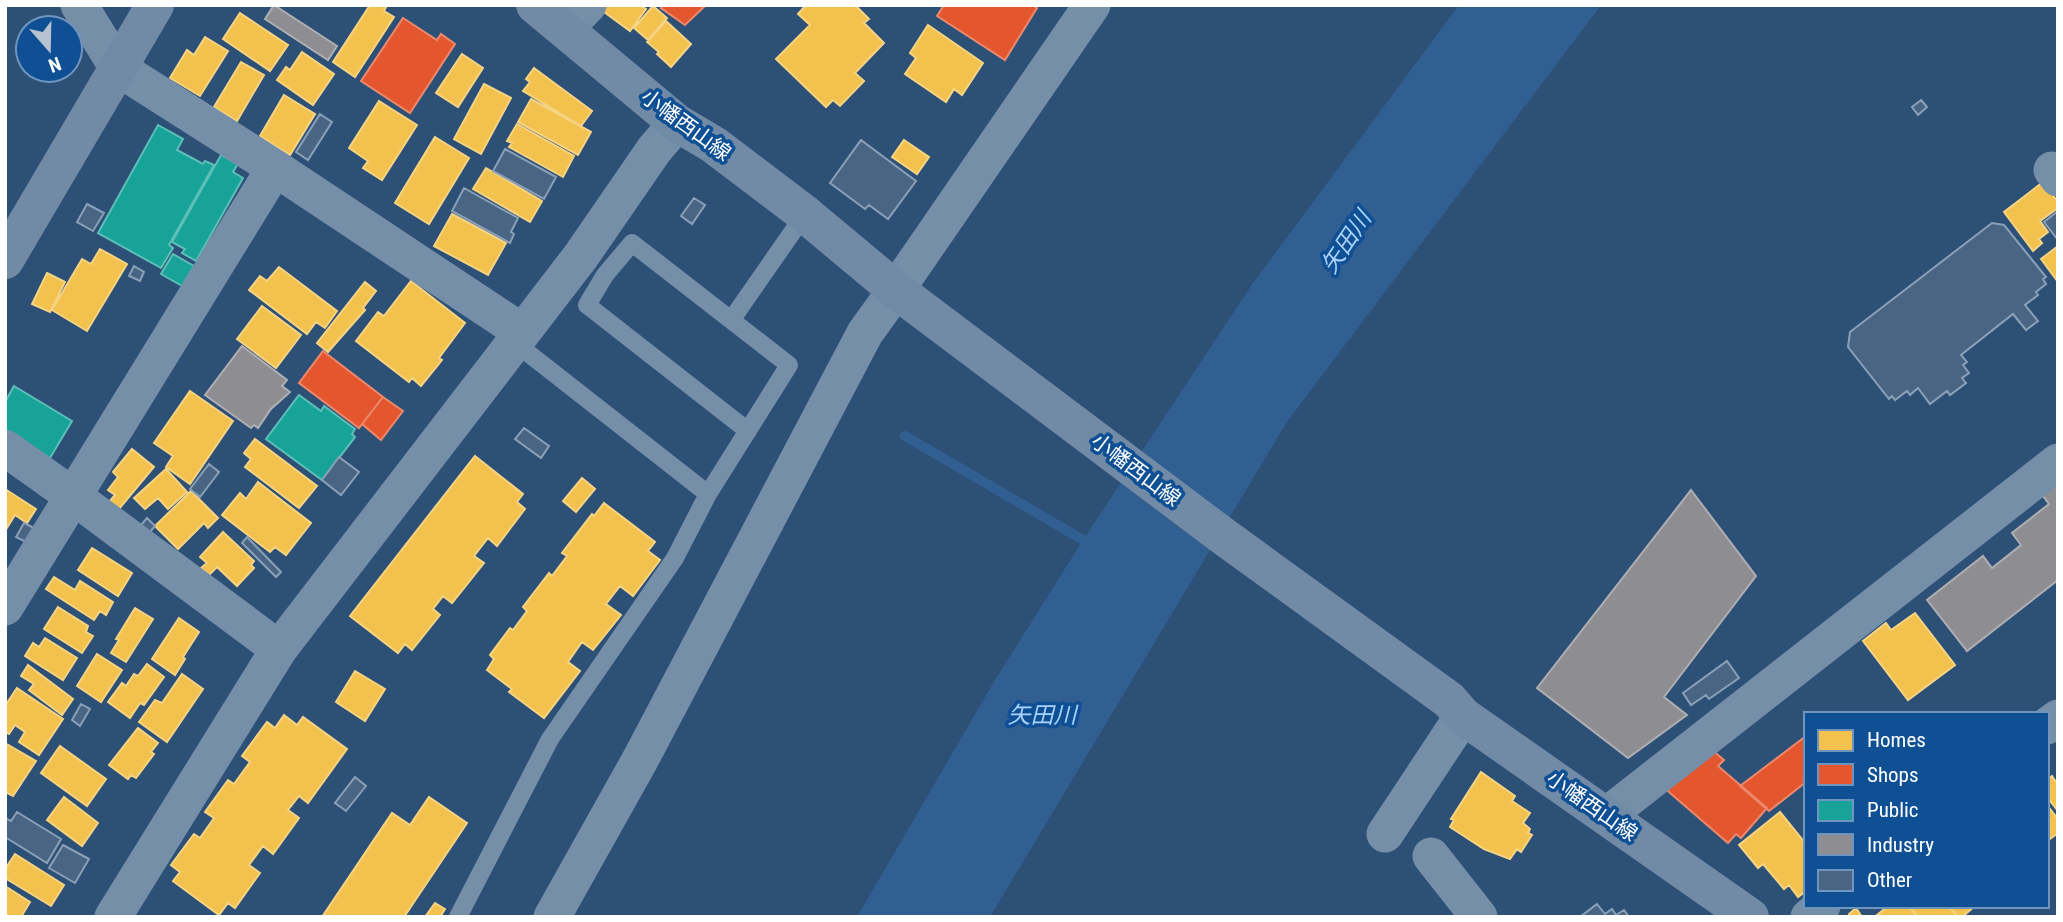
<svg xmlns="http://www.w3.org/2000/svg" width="2063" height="922" viewBox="0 0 2063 922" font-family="'Roboto Condensed','Noto Sans JP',sans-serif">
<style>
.water{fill:#325f91}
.homes{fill:#f2c14e;stroke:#f6d483;stroke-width:2}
.shops{fill:#e4572e;stroke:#ec896d;stroke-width:2}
.public{fill:#17a398;stroke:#5dbfb7;stroke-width:2}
.industry{fill:#8d8d92;stroke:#afafb3;stroke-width:2}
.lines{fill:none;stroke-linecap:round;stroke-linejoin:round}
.stream{stroke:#325f91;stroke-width:10}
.building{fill:#496584;stroke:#8aa0b6;stroke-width:2}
.lane{stroke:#768fa9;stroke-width:18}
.street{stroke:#768fa9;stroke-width:37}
.secondary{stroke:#718aa5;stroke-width:38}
.labels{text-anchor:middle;stroke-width:7;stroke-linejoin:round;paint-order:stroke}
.street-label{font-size:21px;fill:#fff;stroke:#0f4f94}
.water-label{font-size:23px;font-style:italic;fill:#a8d2fb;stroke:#0f4f94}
</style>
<rect width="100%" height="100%" fill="#2d5076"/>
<path class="water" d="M1459,5h142l-314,417 -297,495h-133l138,-237 88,-140 170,-257z"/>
<path class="homes" d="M370,5h17l-3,6 10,6 -39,60 -22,-15z
M640,5l6,4 -16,22 -26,-19 -2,-6z
M806,5h49l14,14 -5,4 20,20 -29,30 9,8 -24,25 -7,-6 -7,7 -50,-48 34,-34 -12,-11z
M653,6l14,12 -19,22 -14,-12z
M240,13l48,32 -18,26 -47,-32z
M666,21l25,23 -20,23 -14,-13 2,-2 -12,-10z
M928,25l55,38 -21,32 -8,-6 -8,13 -41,-28 11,-16 -6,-5z
M205,37l23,14 -28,45 -30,-18 17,-28 7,5z
M302,52l32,22 -21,31 -36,-25 9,-13 4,3z
M462,54l21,14 -25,39 -22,-14z
M241,62l23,13 -27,46 -23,-14z
M534,68l58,43 -11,15 -58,-35 7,-9 -4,-3z
M484,84l27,14 -30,56 -27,-15z
M284,95l31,19 -25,41 -30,-19z
M531,99l60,33 -13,23 -60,-33z
M379,101l38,24 -35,55 -19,-12 5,-7 -19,-13z
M517,124l57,32 -11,21 -54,-30 3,-4 -5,-2z
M435,137l34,21 -40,66 -34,-21z
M904,140l25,17 -12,17 -25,-17z
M486,168l56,33 -12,21 -57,-33z
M2043,182l15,20v6l-18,13 8,11 -9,7 3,4 -9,8 -29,-39z
M452,214l54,29 -18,32 -54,-29z
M2058,246v36l-17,-23z
M100,249l27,15 -40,67 -35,-21 30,-51 9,5z
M279,267l58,44 -12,17 -9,-6 -9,12 -58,-44 11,-14 7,5z
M47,273l18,9 -15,30 -18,-8z
M411,281l54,42 -26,35 3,2 -21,26 -9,-8 -3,4 -53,-41 22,-29 6,4z
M365,282l11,9 -13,17 2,2 -37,42 -11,-9z
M262,306l39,29 -25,33 -39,-29z
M190,391l43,30 -43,63 -24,-17 7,-11 -19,-13z
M255,439l62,47 -18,22 -54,-41 6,-8 -7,-6z
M132,449l22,18 -40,48 -9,-8 10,-12 -7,-5 10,-13 -5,-5z
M475,456l48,38 -6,8 8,7 -28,37 -9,-8 -14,18 10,7 -32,40 -9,-7 -10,13 7,6 -28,35 -7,-6 -7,9 -48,-37z
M166,469l21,23 -19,17 -10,-11 -13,11 -11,-11z
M582,478l13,11 -19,23 -13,-11z
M258,482l53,41 -25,32 -11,-8 -5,5 -48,-37 18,-22 6,6z
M5,489l31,20 -9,14 -12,-8 -10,16z
M191,491l27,27 -10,10 -4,-5 -26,26 -23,-23z
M604,503l51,39 -7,9 12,9 -27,36 -13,-10 -14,18 15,11 -28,35 -11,-8 -14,20 12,9 -36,47 -35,-26 3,-3 -25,-19 7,-11 -4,-4 20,-27 3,2 14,-19 -4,-4 26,-34 3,3 15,-20 -5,-3 30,-39 2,2z
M223,532l31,29 -3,4 3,3 -17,18 -20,-19 -8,8 -8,-7 6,-5 -7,-6z
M92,548l40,25 -14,23 -40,-26z
M54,577l21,13 5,-9 33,21 -7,13 -6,-4 -6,9 -48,-31z
M58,607l30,19 -2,6 7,4 -11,17 -38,-24z
M135,608l18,11 -27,43 -15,-9 8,-13 -3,-1z
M1915,613l40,52 -47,35 -45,-59 23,-18 5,7z
M179,618l20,14 -16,25 2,2 -10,16 -23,-16z
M45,638l32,20 -14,22 -38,-24 8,-13 6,4z
M97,654l25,16 -21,32 -24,-16z
M147,664l17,13 -20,28 -4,-2 -10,15 -22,-16 14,-19 4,3 8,-12 4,2z
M28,665l45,34 -11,16 -33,-25 5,-6 -13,-8z
M355,671l30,18 -20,32 -29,-19z
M182,674l21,15 -36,53 -28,-20 16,-22 7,3z
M17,688l46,31 -24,36 -20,-13 6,-10 -10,-7 -6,9 -4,-2v-26z
M284,715l13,10 6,-8 44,32 -39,54 -9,-7 -11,14 11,8 -26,36 -10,-8 -14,19 11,8 -25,35 -7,-5 -9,12 -46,-34 7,-9 -9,-7 23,-31 6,4 14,-20 -9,-6 23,-32 6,4 16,-22 -8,-6 25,-34 8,6z
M138,728l20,15 -7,9 3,2 -18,24 -5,-3 -3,4 -19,-14z
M5,743l31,18 -23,35 -8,-4z
M60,746l46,33 -19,27 -46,-33z
M1481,772l34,24 -3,5 18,12 -7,10 7,6 -2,4 4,2 -11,17 -4,-3 -7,10 -26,-10 -34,-22 4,-7 -3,-1z
M2052,776l3,5 3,-1v31l-11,-14v-17z
M64,797l34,26 -16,23 -35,-26z
M429,797l38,26 -63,94h-82l70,-104 18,12z
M2047,805l11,14v14l-11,8z
M1780,812l26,32v47l-8,6 -9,-12 -5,4 -21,-25 -5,4 -19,-23z
M15,854l49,31 -13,21 -46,-28v-9z
M5,886l25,16 -9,15h-16z
M435,903l10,6 -5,8h-15z
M1888,906h21l9,11h-40l-1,-2z
M1909,906h40l9,11h-40z
M1949,906h26l-13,11h-4z
M1856,908l6,9h-10l-3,-3z"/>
<path class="shops" d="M664,5h42l-21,20 -24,-17z
M944,5h88l5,3 -32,52 -68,-44z
M403,18l34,22 4,-6 14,10 -45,69 -49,-32z
M323,351l60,46 -24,31 -60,-45z
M383,397l20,14 -22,29 -19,-16z
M1806,736v46l-37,29 -29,-25z
M1710,748l14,12 -6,6 49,42 -26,30 -5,-4 -8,9 -66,-57z"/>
<path class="public" d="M158,125l25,14 -6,11 26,14 2,-3 9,4 -45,80 4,3 -12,20 -63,-35z
M221,155l17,9 -5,8 10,6 -47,83 -14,-8 3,-4 -13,-7z
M173,254l21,12 -12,20 -21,-12z
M14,386l58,35 -22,37 -45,-27v-29z
M299,395l22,16 3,-5 31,23 -3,5 3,3 -33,43 -56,-41z"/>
<path class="industry" d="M274,5l63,41 -9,14 -63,-41z
M242,346l45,34 -5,6 8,6 -19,17 -13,19 -4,-3 -3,3 -46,-33z
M2058,478v102l-91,71 -40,-51 56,-44 9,12 29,-23 -9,-12 37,-29 -9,-12z
M1691,490l65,86 -92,121 23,18 -59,43 -91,-70z"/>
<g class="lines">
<path class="stream" d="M905,436l190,111"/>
</g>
<path class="building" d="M1921,100l6,7 -9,8 -6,-8z
M320,114l12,8 -24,38 -12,-8z
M861,140l55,41 -28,38 -19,-14 -4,4 -35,-26z
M505,149l51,28 -12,22 -51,-28z
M464,188l54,30 -7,14 3,2 -4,9 -58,-32z
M694,198l11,7 -13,19 -11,-8z
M87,204l17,9 -11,18 -16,-9z
M2058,211v29l-14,-18z
M1992,223l12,2 42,52 -3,2 3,5 -10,8 2,3 -13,10 13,16 -12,9 -13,-16 -52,41 6,7 -4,3 6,8 -7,5 4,5 -16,12 -3,-4 -17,13 -12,-16 -8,7 -3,-4 -12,9 -3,-4 -3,3 -41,-52 2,-15z
M134,266l10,6 -4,9 -11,-5z
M524,428l25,18 -8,12 -26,-19z
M339,457l20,15 -18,23 -19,-15z
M209,464l10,8 -19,25 -10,-8z
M147,518l8,8 -12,14 -8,-8z
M24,523l12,6 -8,14 -12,-6z
M247,537l34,35 -5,5 -34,-34z
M1727,661l12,17 -30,21 -3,-4 -15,10 -8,-12z
M81,704l9,5 -10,17 -8,-6z
M355,777l11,9 -20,25 -11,-8z
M17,812l44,27 -14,24 -42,-26v-19l6,3z
M63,845l26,14 -14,24 -26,-15z
M1597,904l8,10 7,-5 4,6 8,-5 5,7h-49z"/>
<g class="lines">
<path class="lane" d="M732,319l73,-105
M514,342l194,152
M458,917l92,-178 125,-181 33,-64 81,-129 -157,-122 -27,32 -18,30 161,126"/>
<path class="street" d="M79,5l39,63 157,100 247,164
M565,29l23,-24
M2052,170l6,8
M5,448l68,48 206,153
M5,607l270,-439
M2047,726l11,-8
M1606,816l452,-354
M1385,834l78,-118
M1431,856l48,61
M113,917l166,-268 302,-393 73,-106 23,-27
M552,917l88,-157 225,-427 31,-43 196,-285
M1809,917l13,-11"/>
<path class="secondary" d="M535,5l142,118 37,22 91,69 91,76 327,246 226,164 14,16 287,201
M5,260l150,-255"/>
</g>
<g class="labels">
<g class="street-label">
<text transform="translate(686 125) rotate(36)" y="7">小幡西山線</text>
<text transform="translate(1136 470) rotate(37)" y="7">小幡西山線</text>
<text transform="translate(1592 806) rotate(35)" y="7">小幡西山線</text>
</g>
<g class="water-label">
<text transform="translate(1346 242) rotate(-56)" y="8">矢田川</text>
<text x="1042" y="723">矢田川</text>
</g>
</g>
<rect width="2063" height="922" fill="none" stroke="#ffffff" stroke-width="14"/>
<rect x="1804" y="712" width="245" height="196" fill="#0f4f94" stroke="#6f95bf" stroke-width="2"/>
<rect x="1818" y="730" width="35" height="21" fill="#f2c14e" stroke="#6f95bf" stroke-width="2"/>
<text x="1867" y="747" font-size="21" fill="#ffffff">Homes</text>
<rect x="1818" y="764" width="35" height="21" fill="#e4572e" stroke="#6f95bf" stroke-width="2"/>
<text x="1867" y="782" font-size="21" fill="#ffffff">Shops</text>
<rect x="1818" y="800" width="35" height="21" fill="#17a398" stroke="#6f95bf" stroke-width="2"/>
<text x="1867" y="817" font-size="21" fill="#ffffff">Public</text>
<rect x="1818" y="834" width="35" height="21" fill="#8d8d92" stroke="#6f95bf" stroke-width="2"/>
<text x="1867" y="852" font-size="21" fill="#ffffff">Industry</text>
<rect x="1818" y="870" width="35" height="21" fill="#496584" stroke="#6f95bf" stroke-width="2"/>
<text x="1867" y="887" font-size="21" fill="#ffffff">Other</text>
<g transform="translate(49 49) rotate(160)"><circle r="33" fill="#0f4f94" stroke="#6f95bf" stroke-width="2"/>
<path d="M0-5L12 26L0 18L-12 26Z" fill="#b6c2cf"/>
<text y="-10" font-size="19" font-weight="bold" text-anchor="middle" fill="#ffffff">N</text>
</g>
</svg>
